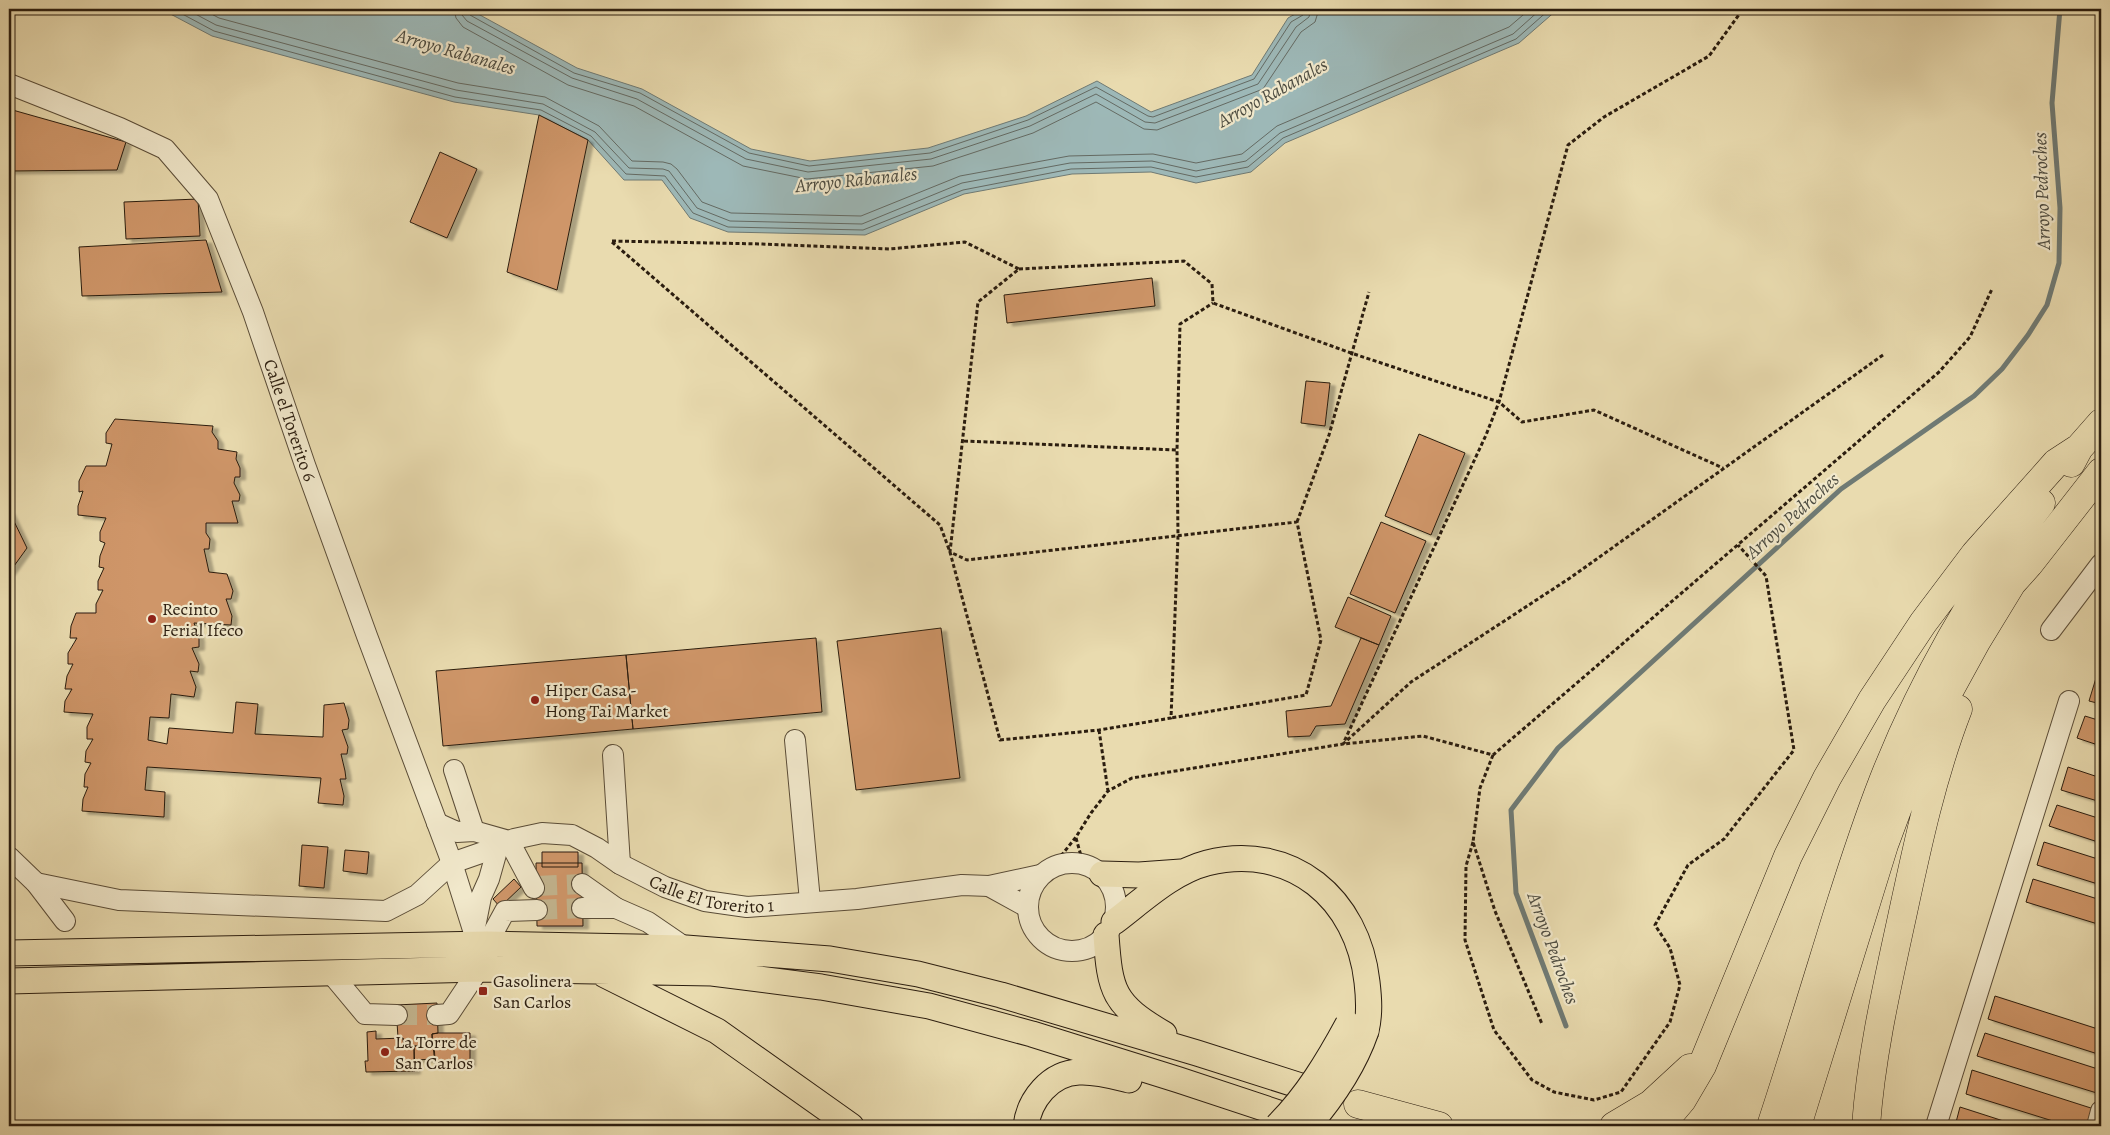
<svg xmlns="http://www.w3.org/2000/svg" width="2110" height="1135" viewBox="0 0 2110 1135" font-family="Alegreya,serif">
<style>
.water{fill:#9db8b7;stroke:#6f7a74}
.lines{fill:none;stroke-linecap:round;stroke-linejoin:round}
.shore{stroke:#646a63;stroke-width:1}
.stream{stroke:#6f7a74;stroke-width:5}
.building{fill:#cf9669;stroke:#2b1d0f;filter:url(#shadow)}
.minor-tunnel{stroke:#c3b58f;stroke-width:20;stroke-dasharray:20 10;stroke-linecap:butt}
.minor-casing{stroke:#5a4c37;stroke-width:22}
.major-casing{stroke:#2b1d0f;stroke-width:27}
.highway-casing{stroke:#2b1d0f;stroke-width:29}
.path{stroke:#2b1d0f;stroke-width:3;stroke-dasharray:4 2.5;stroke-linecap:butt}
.minor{stroke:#f1e8cb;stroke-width:20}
.major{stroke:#e9dbaf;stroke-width:25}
.highway{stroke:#e9dbaf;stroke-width:28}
.major-bridge-casing{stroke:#2b1d0f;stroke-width:27;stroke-linecap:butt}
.major-bridge{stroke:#e9dbaf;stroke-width:25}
.poi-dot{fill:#8f2418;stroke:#f1e8cb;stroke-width:2}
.labels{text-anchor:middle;stroke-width:4.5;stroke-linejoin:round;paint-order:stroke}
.street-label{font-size:18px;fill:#2b1d0f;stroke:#f1e8cb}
.poi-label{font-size:18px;fill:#2b1d0f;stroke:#f1e8cb;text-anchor:start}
.water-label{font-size:19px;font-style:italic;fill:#4d4c41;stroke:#f1e8cb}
</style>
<defs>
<filter id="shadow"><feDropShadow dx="5.5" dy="3" stdDeviation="1" flood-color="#0004"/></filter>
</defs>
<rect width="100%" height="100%" fill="#e9dbaf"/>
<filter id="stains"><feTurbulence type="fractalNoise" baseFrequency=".004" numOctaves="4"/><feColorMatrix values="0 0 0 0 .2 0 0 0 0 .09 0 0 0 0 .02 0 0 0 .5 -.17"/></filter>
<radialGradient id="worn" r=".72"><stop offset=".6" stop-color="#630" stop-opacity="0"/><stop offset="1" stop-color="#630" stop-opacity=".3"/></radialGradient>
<path class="water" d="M161,9h308l108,59 65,21 109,60 59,12 118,-13 98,-32 71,-35 54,31 101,-37 36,-57 16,-9h254l-39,34 -234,100 -34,29 -55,11 -45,-11 -79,2 -108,20 -99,41 -137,-3 -38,-14 -28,-38h-38l-36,-40 -49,-25 -85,-13 -242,-66z"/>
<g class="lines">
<path class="shore" d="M173,9l41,22 241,66 86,13 50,26 35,38 39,2 28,37 35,14 135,3 100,-40 108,-21 80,-2 45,10 52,-10 35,-29 233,-99 34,-30
M186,9l30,16 240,65 87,14 52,28 34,36 34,1 6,2 28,37 33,13 132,3 100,-41 108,-20 82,-2 44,10 50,-10 34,-28 233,-99 28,-25
M202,9l17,9 239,65 87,14 54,29 33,35 31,1 8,2 6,5 25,33 29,11 130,3 99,-40 109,-20 84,-2 43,9 46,-9 35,-28 232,-99 21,-18
M454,9l2,9 7,9 105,58 66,21 109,60 64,13 126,-13 100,-33 63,-31 48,27 13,1 106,-41 38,-57 14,-10 4,-13
M461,9l1,6 5,6 105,57 65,21 109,60 62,13 123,-13 99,-33 66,-32 49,28 10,1 103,-39 38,-57 13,-10 2,-8
M468,9l2,6 104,58 66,20 109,60 60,13 121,-13 98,-33 68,-33 52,29 5,1 101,-38 37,-57 12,-7 2,-6"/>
<path class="stream" d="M1566,1026l-50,-133 -5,-83 47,-62 283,-259 133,-93 28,-27 26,-34 19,-30 12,-42 1,-55 -8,-105 8,-94"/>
</g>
<path class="building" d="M9,109l117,33 -9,28 -108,1z
M539,115l49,25 -31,150 -50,-18z
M440,152l37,17 -30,69 -37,-16z
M198,199l2,37 -74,3 -2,-37z
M206,240l16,52 -140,4 -3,-49z
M1152,278l3,28 -148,17 -3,-28z
M1306,381l24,2 -5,43 -24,-3z
M115,419l98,7 -1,6 6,9v8l19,3 -1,7 4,9v9h-5l-1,6 6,12 -1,6h-7l6,22h-32v10l4,6 -1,10h-5l5,23 18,2 6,17 -2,8h-5l6,17 -1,9 -37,-2 5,15v9l-7,1 7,16 -1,8 -8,-1 6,16 -2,10 -23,-3 -2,24 -19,-1 -2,23 19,4 2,-16 64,5 3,-31 22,2 -3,30 68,3 1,-32 20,-2 5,17 -1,9 -6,1 6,17 -1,7h-6l4,17 1,8h-6l4,17 -1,9 -25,-2 3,-25 -174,-11 -2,23 20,2 -1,25 -82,-6 1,-12 5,-12h-4l1,-13 6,-11 -6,-1 1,-11 7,-12h-6v-12l6,-13 -29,-2 1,-11 7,-12h-7l2,-13 6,-12h-5v-11l9,-15h-7l1,-12 5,-13h20v-9l7,-14h-5v-9l6,-13 -5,-1 1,-11 5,-13 -5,-2v-9l6,-14 -28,-3v-9l5,-15 -4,1v-11l7,-15h20l6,-22 -6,-1v-10z
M1419,434l46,19 -34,82 -46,-19z
M9,511l18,37 -18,25z
M1381,522l45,19 -31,72 -45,-19z
M1348,597l43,19 -12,29 -44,-18z
M941,628l19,150 -104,12 -19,-149z
M816,638l6,74 -189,17 -7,-74z
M1361,638l18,7 -34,79 -29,2 -6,10 -22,1 -2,-26 45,-5z
M626,655l7,74 -190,17 -7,-75z
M2096,678l5,2v24l-12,-3z
M2085,716l16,5v25l-24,-8z
M2068,767l33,11v24l-40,-12z
M2057,805l44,14v24l-52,-17z
M2044,842l57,18v25l-64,-20z
M302,845l26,2 -4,41 -25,-2z
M345,850l24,2 -2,22 -24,-3z
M542,852h36v15h-36z
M536,863h46l1,63h-46z
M514,879l7,8 -21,20 -7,-8z
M2033,879l68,21v25l-75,-23z
M1995,996l106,34v25l-113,-36z
M437,1003l1,30 -6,1v11l-28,2 -1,-9h-5l-2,-33z
M376,1031v8l27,-1 1,9 10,-1 1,25 -49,1 -1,-11h3l-1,-29z
M438,1033h32v30l-35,2 -3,-31z
M1985,1033l116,37 -1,24 -123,-38z
M434,1045l1,14 -21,1v-14z
M1972,1070l122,39 -4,17h-21l-103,-32z
M1960,1107l59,19h-64z"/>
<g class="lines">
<path class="minor-tunnel" d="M537,886l45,-2
M537,910l45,-2
M397,1015h40"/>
<defs>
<g id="minor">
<path id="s1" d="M9,84l111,44 45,21 43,50 45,113 52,153 62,171 85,227 22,70"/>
<path d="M2051,630l50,-66"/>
<path d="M795,740l15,161"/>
<path d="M613,755l7,109"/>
<path d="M454,770l20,61"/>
<path d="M437,823l20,9 17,-1 35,10 25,47"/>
<path d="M9,857l27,26 29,38"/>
<circle cx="1072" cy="907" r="44"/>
<path id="s2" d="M36,883l83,17 267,11 31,-16 35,-32 46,-16 16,-8 28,-6 30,2 25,13 23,16 45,23 40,14 42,6 110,-8 105,-14 27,1 51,-11"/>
<path d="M582,884l34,24"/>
<path d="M989,886l38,21"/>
<path d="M582,908h34l32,14 38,26"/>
<path d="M474,932l7,-35 8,-18 9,-32"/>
<path d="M487,944l18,-33 32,-1"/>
<path d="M330,972l35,42 32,1"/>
<path d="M437,1015l12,-1 30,-45"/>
<path d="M1936,1126l133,-425"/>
<path d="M2097,1126l4,-15"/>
</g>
<path id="major" d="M1102,874l37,1 42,-3
M1114,922c28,-21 58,-50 93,-59 85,-21 151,36 160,119 2,17 3,32 -1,49
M1106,935c4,57 7,69 58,99
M9,953l478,-9 199,4 144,11 88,15 83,21 196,58 132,42
M605,975l112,56 134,95
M9,981l470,-12 233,4 109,14 108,19 103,28 147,46 127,42
M1026,1126c3,-26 24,-53 53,-54 17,-1 34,4 50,8"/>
<path id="highway" d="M2071,463l8,-15 22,-25
M1358,1104l81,22
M1614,1126l37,-22 39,-36
M1660,1126l22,-26 20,-34 86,-210 39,-78 45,-78 51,-77 52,-69 81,-91 23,-15
M1771,1126c24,-73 46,-146 69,-220 13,-41 27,-84 43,-125 39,-99 93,-194 158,-278
M1797,1126l87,-281 26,-70 32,-71 34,-62 36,-59 17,-19 72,-92
M1866,1126c5,-70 21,-140 36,-209 15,-70 30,-141 56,-208"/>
</defs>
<use href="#minor" class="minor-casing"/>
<use href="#major" class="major-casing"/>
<use href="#highway" class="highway-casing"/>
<path class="path" d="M612,241l150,3 127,5 76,-7 54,27 -41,33 -28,250 17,8 330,-38 24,118 -15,55 -135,23
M612,242l328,283 10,27 50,188 99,-10 72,-12 7,-182 -1,-86 3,-126 33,-21
M1019,269l165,-8 28,23 1,19 138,50 148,49 23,20 72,-12 129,58
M1883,355l-313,223 -159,104 -68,62 80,-8 70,19 446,-383 31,-35 22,-48
M964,441l213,9
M1297,522l32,-87 40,-143
M1099,730l9,61
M1493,755l-13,33 -7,54 22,69 47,113
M1076,838l7,25
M1473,842l-7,24 -1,74 29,90 38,50 22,12 40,8 27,-8 49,-70 10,-37 -10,-37 -15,-23 33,-60 36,-26 70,-89 -28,-174 -28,-31
M1053,866l23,-29 15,-24 17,-22 24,-13 211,-34 143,-309 13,-33 69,-257 36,-28 105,-61 34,-47"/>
<use href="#minor" class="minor"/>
<use href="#major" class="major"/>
<use href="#highway" class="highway"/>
<defs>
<path id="major-bridge" d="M1277,1126c30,-30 51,-65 71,-102
M1308,1126c24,-28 46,-60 58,-95"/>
</defs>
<use href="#major-bridge" class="major-bridge-casing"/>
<use href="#major-bridge" class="major-bridge"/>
</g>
<g class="poi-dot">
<circle cx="152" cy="619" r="5"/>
<circle cx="535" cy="700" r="5"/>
<rect x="478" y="986" width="10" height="10" rx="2.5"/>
<circle cx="385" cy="1052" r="5"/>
</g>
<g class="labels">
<g class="street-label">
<text dy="6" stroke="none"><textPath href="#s1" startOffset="471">Calle el Torerito 6</textPath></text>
<text dy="6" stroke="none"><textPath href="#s2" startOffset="714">Calle El Torerito 1</textPath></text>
</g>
<g class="poi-label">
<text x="162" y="615">Recinto<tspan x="162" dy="21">Ferial Ifeco</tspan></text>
<text x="545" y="696">Hiper Casa -<tspan x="545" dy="21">Hong Tai Market</tspan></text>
<text x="493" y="987">Gasolinera<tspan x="493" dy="21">San Carlos</tspan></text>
<text x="395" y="1048">La Torre de<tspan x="395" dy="21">San Carlos</tspan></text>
</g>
<g class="water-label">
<text transform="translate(456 51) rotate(16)" y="7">Arroyo Rabanales</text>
<text transform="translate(1272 92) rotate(-29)" y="7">Arroyo Rabanales</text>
<text transform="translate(856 179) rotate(-6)" y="7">Arroyo Rabanales</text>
<text transform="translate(2041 191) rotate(-92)" y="7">Arroyo Pedroches</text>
<text transform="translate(1792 515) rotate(-42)" y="7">Arroyo Pedroches</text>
<text transform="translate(1554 948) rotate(70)" y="7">Arroyo Pedroches</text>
</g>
</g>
<rect width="2110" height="1135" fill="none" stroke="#e9dbaf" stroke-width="30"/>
<rect x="10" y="10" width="2090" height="1115" fill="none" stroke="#2b1d0f" stroke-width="2.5"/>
<rect x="15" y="15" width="2080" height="1105" fill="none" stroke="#2b1d0f"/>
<rect width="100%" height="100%" filter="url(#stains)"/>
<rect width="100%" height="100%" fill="url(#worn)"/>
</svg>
